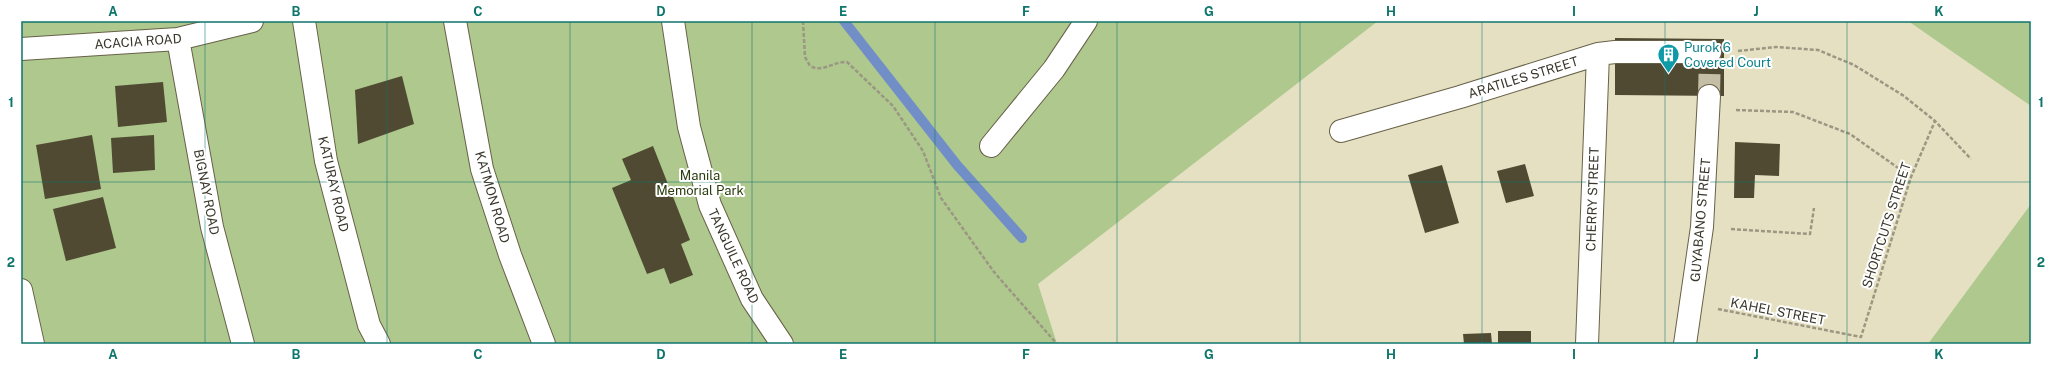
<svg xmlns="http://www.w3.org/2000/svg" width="2052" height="365" viewBox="0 0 2052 365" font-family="'Public Sans',sans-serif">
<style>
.green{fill:#aec88e}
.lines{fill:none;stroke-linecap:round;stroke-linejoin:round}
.stream{stroke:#728ec6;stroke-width:10}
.building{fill:#504a32}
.minor-tunnel{stroke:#c3bea5;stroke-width:22;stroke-dasharray:22 11;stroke-linecap:butt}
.minor-casing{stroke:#676148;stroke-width:24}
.path{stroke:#9b9782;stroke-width:2.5;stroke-dasharray:4 2;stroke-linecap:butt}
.minor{stroke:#fff;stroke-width:22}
.grid{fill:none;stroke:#0f766e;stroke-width:1;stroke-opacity:0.55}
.labels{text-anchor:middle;stroke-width:4;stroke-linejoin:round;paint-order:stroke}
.street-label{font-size:13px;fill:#39372c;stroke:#fff}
.culture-label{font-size:13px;fill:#0d838f;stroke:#fff;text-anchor:start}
.park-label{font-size:13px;fill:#2a3c0e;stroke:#fff}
.neatline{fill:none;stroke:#0f766e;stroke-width:1.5}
.grid-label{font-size:13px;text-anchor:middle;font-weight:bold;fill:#0f766e}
</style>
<rect width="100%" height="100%" fill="#e6e0c3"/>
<path class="green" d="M21,21h1357l-340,263 19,60h-1036z
M1908,21h123v85z
M2031,204v140h-103z"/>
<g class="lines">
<path class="stream" d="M844,21l113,144 65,73"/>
</g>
<path class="building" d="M1615,38l109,1v57l-109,-1z
M402,76l12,48 -56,20 -3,-54z
M163,82l4,40 -49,5 -3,-41z
M92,135l9,54 -56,10 -9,-54z
M154,135l1,35 -42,3 -2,-35z
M1735,142l45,2 -1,32 -24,-1 -1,23h-20z
M653,146l37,94 -9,4 12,31 -23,9 -6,-16 -17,6 -35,-86 19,-8 -9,-21z
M1525,164l9,32 -28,7 -9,-32z
M1442,165l17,58 -34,10 -17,-58z
M103,197l13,51 -50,13 -13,-52z
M1498,331h33v13h-33z
M1491,333l1,11h-28l-1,-10z"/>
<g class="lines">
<path class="minor-tunnel" d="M1709,96l1,-44"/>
<defs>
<path id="minor" d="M304,21l22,140 43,164 10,19
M455,21l27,148 28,86 34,89
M673,21l16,106 21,78 42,94 30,45
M178,39l34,188 31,117
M21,49l157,-10 74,-18
M1341,131l119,-34 138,-43 17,-2h95
M991,146l63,-77 32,-48
M21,290l12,54
M1587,344l11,-290
M1685,344l17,-117 7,-131"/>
</defs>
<use href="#minor" class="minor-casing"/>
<path class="path" d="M803,21l2,36 5,9c14,7 23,-5 37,-4l46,44 30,45 18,47 53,74 63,72
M1738,51l38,-4 42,3 36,15 50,31 31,25 36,38
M1736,110l57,2 57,22 61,43
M1731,229l79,5 4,-26
M1718,309l143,28 50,-160 24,-56"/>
<use href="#minor" class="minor"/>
</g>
<path class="grid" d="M205,21v323M387,21v323M570,21v323M752,21v323M935,21v323M1117,21v323M1300,21v323M1482,21v323M1665,21v323M1847,21v323M21,182h2010"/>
<defs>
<symbol id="building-pin" viewBox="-11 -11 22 30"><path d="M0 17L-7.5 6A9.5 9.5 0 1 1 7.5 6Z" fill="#0f9aa8" stroke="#fff"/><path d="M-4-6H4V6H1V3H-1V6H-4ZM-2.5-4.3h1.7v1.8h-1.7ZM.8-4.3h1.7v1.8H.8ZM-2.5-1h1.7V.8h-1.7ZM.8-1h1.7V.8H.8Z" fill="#fff"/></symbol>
</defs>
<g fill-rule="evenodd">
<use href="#building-pin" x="1656" y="42" width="25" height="34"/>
</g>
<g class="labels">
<g class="street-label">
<text transform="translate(138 41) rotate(-4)" y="5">ACACIA ROAD</text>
<text transform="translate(1523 77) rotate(-17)" y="5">ARATILES STREET</text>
<text transform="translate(334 184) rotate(77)" y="5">KATURAY ROAD</text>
<text transform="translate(207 192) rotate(79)" y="5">BIGNAY ROAD</text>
<text transform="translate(493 197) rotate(74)" y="5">KATMON ROAD</text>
<text transform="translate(1592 199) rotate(-88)" y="5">CHERRY STREET</text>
<text transform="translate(1700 220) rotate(-85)" y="5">GUYABANO STREET</text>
<text transform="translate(1886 225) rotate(-72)" y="5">SHORTCUTS STREET</text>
<text transform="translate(734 256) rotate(65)" y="5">TANGUILE ROAD</text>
<text transform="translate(1778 311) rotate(11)" y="5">KAHEL STREET</text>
</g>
<g class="culture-label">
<text x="1684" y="52">Purok 6<tspan x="1684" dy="15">Covered Court</tspan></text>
</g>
<g class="park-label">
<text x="700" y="180">Manila<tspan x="700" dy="15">Memorial Park</tspan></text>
</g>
</g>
<rect width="2052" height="365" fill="none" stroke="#ffffff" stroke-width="44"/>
<rect x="22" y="22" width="2008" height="321" class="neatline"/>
<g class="grid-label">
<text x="113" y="16">A</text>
<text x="296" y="16">B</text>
<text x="478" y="16">C</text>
<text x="661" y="16">D</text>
<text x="843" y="16">E</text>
<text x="1026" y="16">F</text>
<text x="1209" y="16">G</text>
<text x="1391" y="16">H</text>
<text x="1574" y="16">I</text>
<text x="1756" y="16">J</text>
<text x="1939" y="16">K</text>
<text x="11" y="107">1</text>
<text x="2041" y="107">1</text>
<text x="11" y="267">2</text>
<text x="2041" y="267">2</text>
<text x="113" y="359">A</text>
<text x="296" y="359">B</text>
<text x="478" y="359">C</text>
<text x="661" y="359">D</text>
<text x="843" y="359">E</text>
<text x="1026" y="359">F</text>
<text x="1209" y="359">G</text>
<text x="1391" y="359">H</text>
<text x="1574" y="359">I</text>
<text x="1756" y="359">J</text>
<text x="1939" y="359">K</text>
</g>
</svg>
